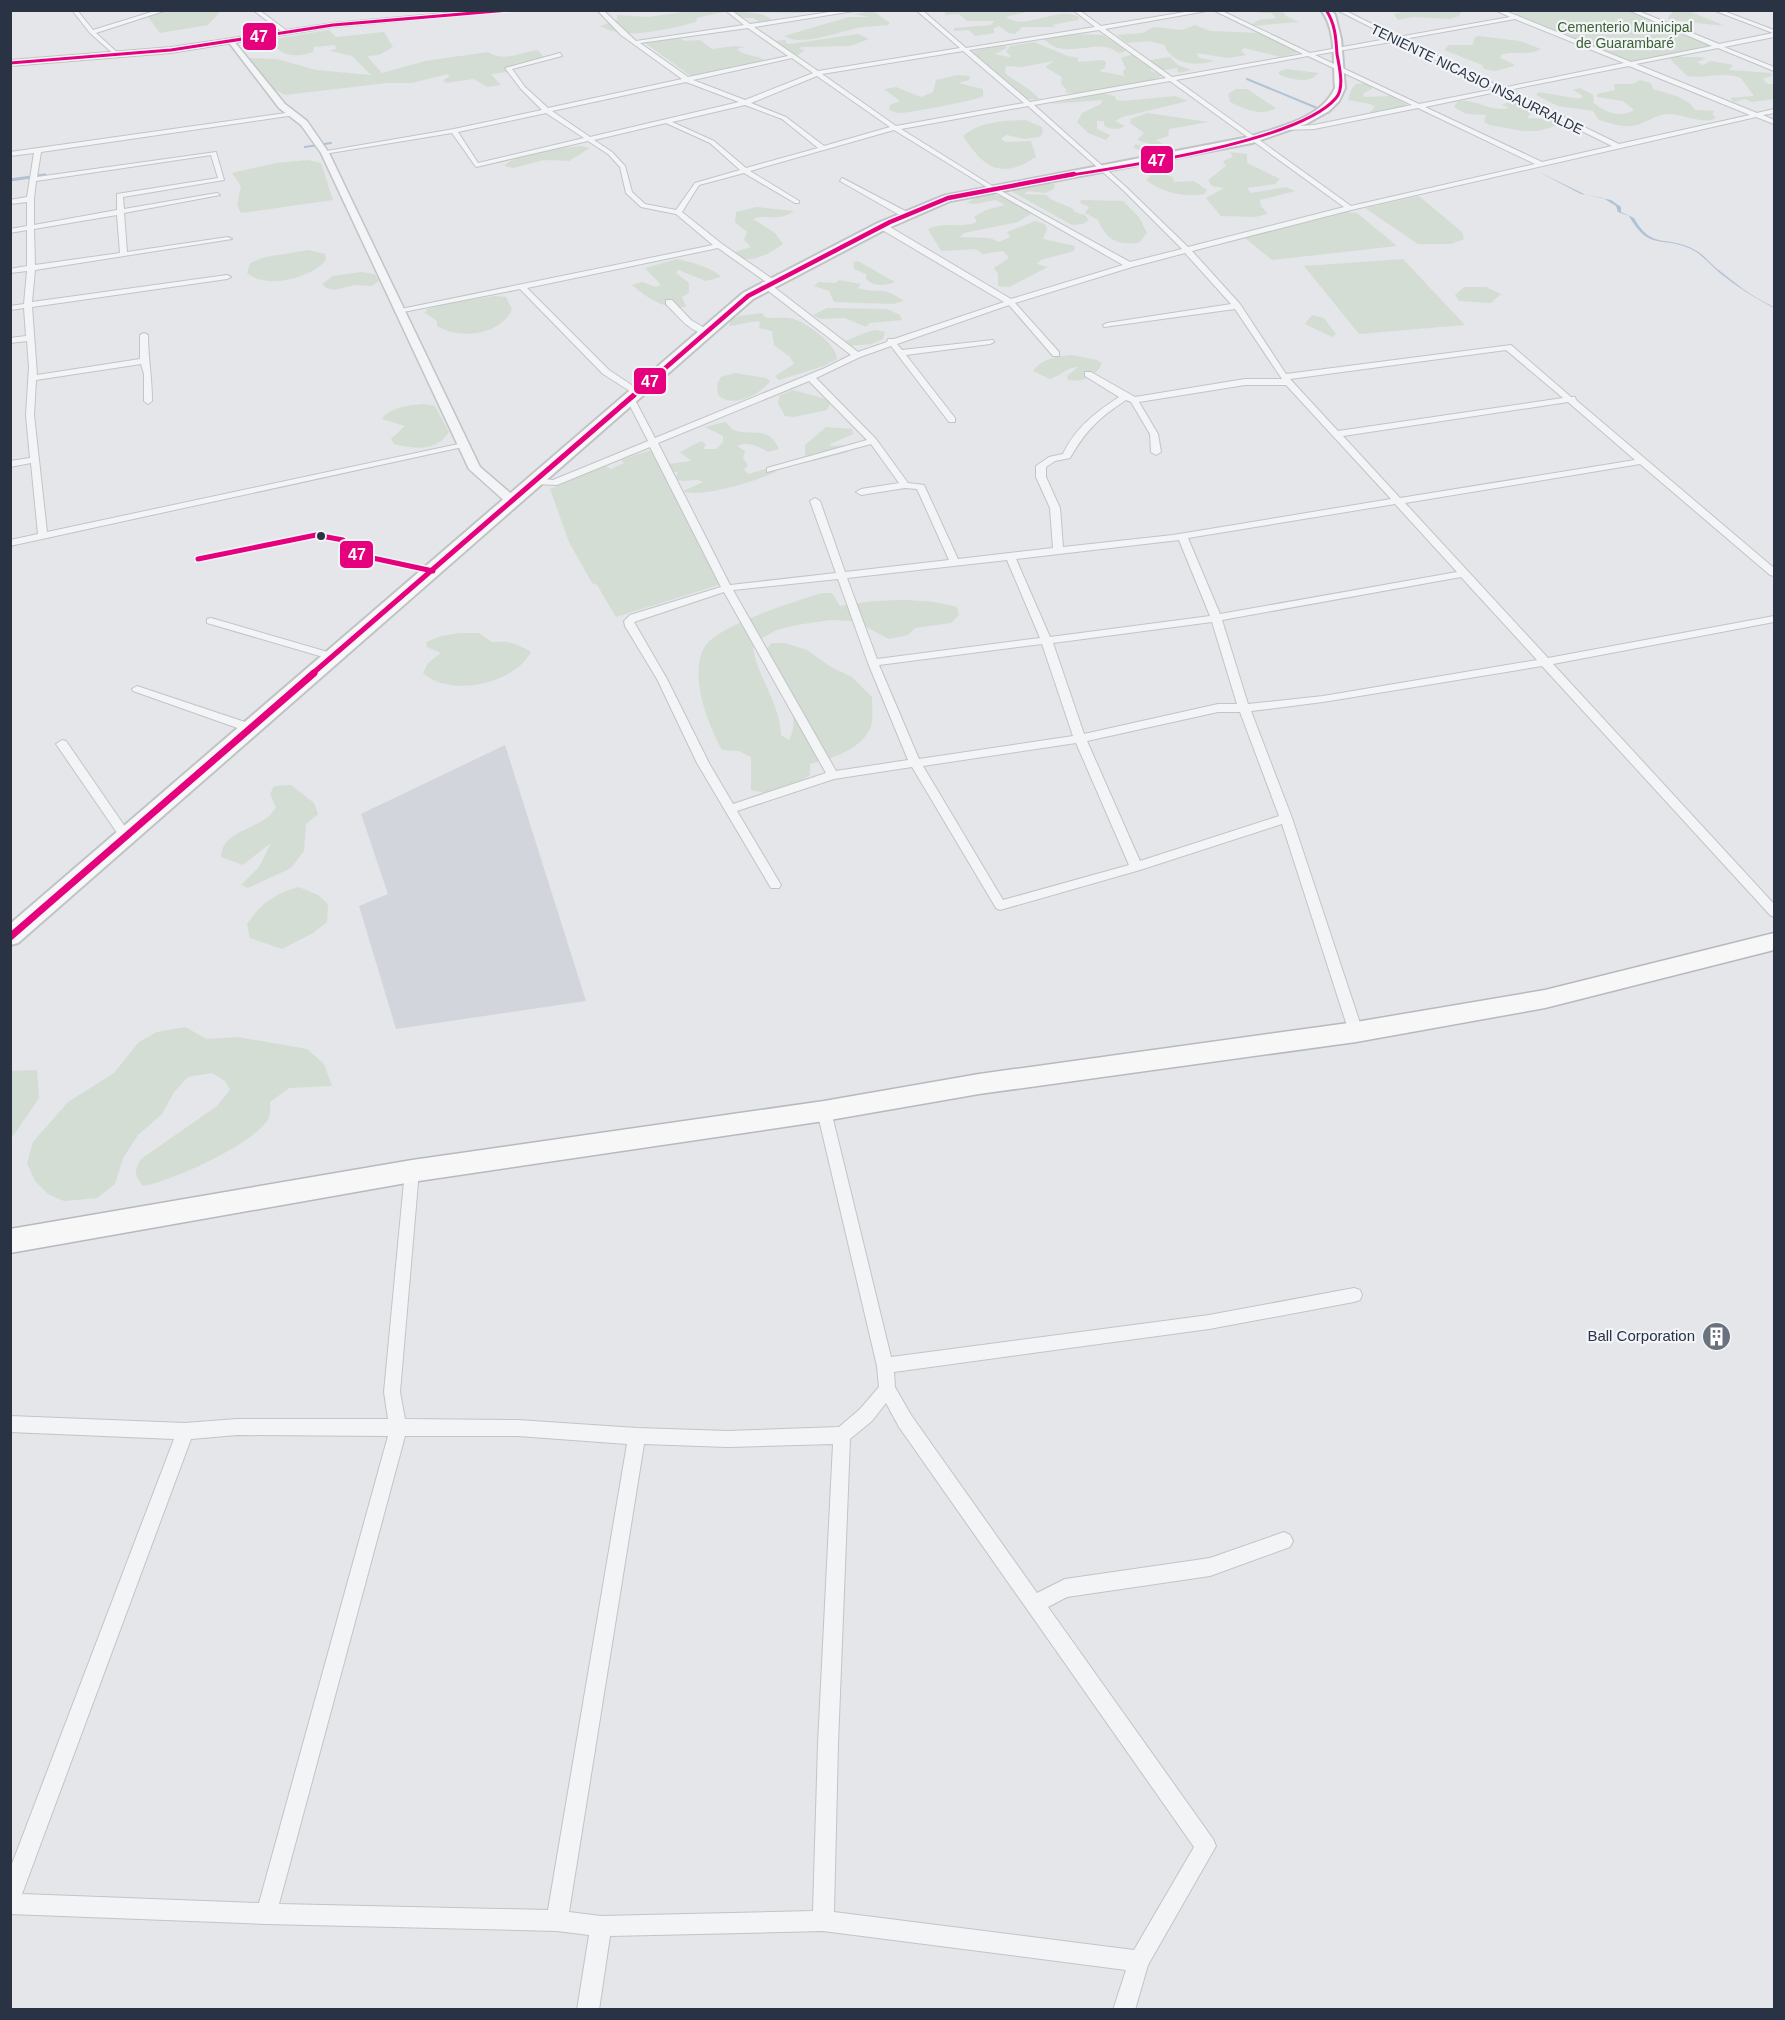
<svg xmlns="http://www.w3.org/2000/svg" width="1785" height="2020" viewBox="0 0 1785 2020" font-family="Arial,sans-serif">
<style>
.built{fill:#d2d5dc}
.green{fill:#d4ddd4}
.water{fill:#b1c2d5}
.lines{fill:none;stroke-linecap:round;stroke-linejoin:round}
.stream-far1{stroke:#b1c2d5;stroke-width:2}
.stream{stroke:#b1c2d5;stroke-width:3}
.minor-casing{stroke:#c2c4c7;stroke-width:2}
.tertiary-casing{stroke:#c2c4c7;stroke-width:3}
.secondary-casing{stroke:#c2c4c7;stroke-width:2}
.primary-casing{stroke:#c0c3c7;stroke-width:4}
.trunk-casing{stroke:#b6b9be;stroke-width:3}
.minor{fill:#f3f4f6;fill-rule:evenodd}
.tertiary{fill:#f3f4f6;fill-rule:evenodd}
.secondary{fill:#f7f7f7;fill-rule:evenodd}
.primary{fill:#f7f7f7;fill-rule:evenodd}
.trunk{fill:#f7f7f7;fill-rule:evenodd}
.bus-1-far3-casing{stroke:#f2f4f8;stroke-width:5}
.bus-1-far2-casing{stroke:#f2f4f8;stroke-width:7}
.bus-1-far1-casing{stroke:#f2f4f8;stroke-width:8}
.bus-1-casing{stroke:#f2f4f8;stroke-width:10}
.bus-1-far3{stroke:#e5007d;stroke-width:3}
.bus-1-far2{stroke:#e5007d;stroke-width:4.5}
.bus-1-far1{stroke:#e5007d;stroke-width:5}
.bus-1{stroke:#e5007d;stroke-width:7}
.bus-dot{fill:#293344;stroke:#f2f4f8;stroke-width:2}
.labels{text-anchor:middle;stroke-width:4.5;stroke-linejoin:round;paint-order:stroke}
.far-park-label{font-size:14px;fill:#3d6135;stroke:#f2f4f8}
.far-street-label{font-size:14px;fill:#293344;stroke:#f2f4f8}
.poi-label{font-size:15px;fill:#293344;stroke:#f2f4f8;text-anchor:end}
.line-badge{stroke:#f2f4f8;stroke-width:2}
.badge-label{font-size:16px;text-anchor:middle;font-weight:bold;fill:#fff}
</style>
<rect width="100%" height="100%" fill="#e4e6e9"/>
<path class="built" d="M505,745l81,256 -190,28 -37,-123 29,-12 -27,-80z"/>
<path class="green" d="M809,10l-5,3 -60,-1 17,2 9,4v3l-11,1 -5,-4h-16l-9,-7z
M1528,10l102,1 88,34 -91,18 -118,-49z
M153,11h68l-13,14 -48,8 -14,-19z
M691,11h36l-30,7 -1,4c-27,7 -71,19 -96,4l17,-6v-5l31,2z
M873,11l17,12 -2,2c-8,1 -16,1 -24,2 -19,2 -62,21 -80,9l65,-19h21l-16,-3z
M945,11h86l-25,6c21,15 51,-12 73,0l-1,3 -26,5 3,2h-33l-7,7 -7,-1 -9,-7 -6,3 2,4 -20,3 -6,-6 -15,1v-3l37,-3 3,-4h-27l-8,-7 -14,1z
M1265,11h17l4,5 13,6 -49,4 9,-6 17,-2 -5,-5h-14z
M1407,11l47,-1 7,2 -2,4 -9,3 -37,-2 -15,3 -4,-6z
M1666,11h23l36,15 -56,-6 -1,-3 5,-5z
M1195,25l15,6 52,2 38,19 -19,5 -37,-9 -3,3 5,4 -18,3 -32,-5 4,5 14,3c-19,6 -42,3 -50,-16l-14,-4 -23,2 -10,-8 26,-2 10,-6 29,3z
M329,30l7,7 48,-5 9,15 -14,8 -12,1 15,17 43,-12 63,-9c17,11 32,0 50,-2l7,9 -23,4 -15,9 -16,2 10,11 -13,2 -15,-8 -27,4 -3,-3 6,-3 -1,-3 -36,9h-25l-102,12 -11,-6 -26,-31 29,1 39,11 55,5 -19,-19 -22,-5 7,-3 -3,-3 -20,2 -1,5c-20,7 -32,3 -45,-12z
M858,34l11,5 -19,7 -49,1 -1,2 5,1 -7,5 -8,-1 1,-3 -7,-1 -11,-9 13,-1v3l4,1z
M1073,34l30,1 23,14 -2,3 -6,1c-20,-18 -52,10 -74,-14z
M1478,36l42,5 21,8c-14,8 -27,1 -40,6l-1,3 14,6v2l-19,5 -11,-2 -2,-4 -38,-15 5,-5h24l1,-7z
M679,38l6,3 15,-1 12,9 23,-3 9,1 -7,2c8,8 19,5 29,12l-74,16 -47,-34z
M1034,42l34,14 10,2v4l25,-2 3,2 -1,6 -6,3 25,5 -1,-5 3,-2 -5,-11 12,-4 17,11 1,6 12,4c-8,8 -87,22 -98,17l2,-2 -6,-6 1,-7 -17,-10 9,-6 -32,6 -16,-1 -1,7c10,9 27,16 34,26 -17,6 -54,-30 -68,-41l2,-7 32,-6 2,3 -12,6 14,3 2,-1 -5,-4 4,-6z
M1677,56c10,2 20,0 29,2l-9,4 6,3 8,-4 22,4 -4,5 42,3 2,2 -10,4 5,5h6v15l-22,3 -7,-3 -11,3 -4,-4 24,-2 -13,-18c-18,-7 -35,1 -54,-2l-17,-17z
M1170,57l8,8 13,5 -11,3 -3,-2 1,-3 -13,2 -15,-6 1,-4z
M1286,69l33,4c-10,11 -27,7 -39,2l-2,-3z
M957,75l13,1 -1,4 -11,3 25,6v7c-4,4 -79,18 -85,17 -3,-1 -6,-2 -9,-3l1,-5 10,-4 -16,-12 12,-2 25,10 12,-5 3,-12z
M1640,80l11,3 2,6c16,5 35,8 42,21l20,1 -3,3 4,4c-10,7 -33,-3 -45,-4 -16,-1 -26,11 -40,12 -10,1 -23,-3 -32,-6l-6,-9 -35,-5 -22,-11 3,-3 41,7 3,-3 -10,-6 7,-2 13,7 1,8c11,10 27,15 40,7l-11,-9 -26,-4v-3l18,-4 -1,-6h19z
M1366,83l7,5 -10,6 1,3 28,-1 17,10 -28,7 -11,-1 5,-5 -5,-3 -22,-4 3,-10 5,-6z
M1236,89h11l29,19c-15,9 -32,1 -46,-6l-2,-8z
M1102,93l13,3 1,4 6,1 53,-5 13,5 -66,16 -7,4 10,5c-7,4 -15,4 -21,-1v-4h-7v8l13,6 -4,5 -18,-7 -11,-11 5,-9 19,-9 1,-4 -52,4z
M1514,99l9,2 11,8 -7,9 19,1 16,5 -24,7h-15l-34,-6 -5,-3 2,-7 -20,-1 -12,-7 4,-6c19,-2 34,12 51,7l-7,-3z
M1147,113l62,9 -40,7 -1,7 -12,4 9,5v5l-19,3 -12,-5 1,-4 15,4 6,-2 -19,-6 7,-7 -14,-10 1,-4z
M1025,120l17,7 1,5 -3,5 -15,2 -18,-4 -6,3 4,4 26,-1 5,16c-35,23 -52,11 -73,-21 19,-15 39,-15 62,-16z
M581,146l9,2 -21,13 -25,-1 -31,8 -9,-2c19,-18 53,-17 77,-20z
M1230,152l17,2v9l33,16 -5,5 -28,4 4,5 35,-6 9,4 -35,9 1,6 7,8 -13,3 -34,-1 -15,-18 18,-10 -12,-2 -4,-6 18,-14 -3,-5 10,-4z
M308,160l13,3 12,37 -92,13 -4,-8 4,-19 -9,-13 44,-10z
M1165,174l8,3 1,5 20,-1 13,9 -3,4c-19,4 -42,-2 -58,-14l5,-5z
M1041,183l14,1 -1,5 -9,4 -17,-2 -4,3 22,1 6,5 20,8 3,4 10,3 4,5 -6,4 -11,1 -61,-34v-2z
M993,195l12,1 27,17 -14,9 -54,11 -4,4 30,1 9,4 11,-5 -3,-5 28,-11 10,3 2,5 -4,10 32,7 -1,5 -33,9 -4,4 11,3 -39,20 -11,-1v-12l-4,-6 15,-10 -6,-7 -20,3 -7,-5 -35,2 -13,-22c17,-8 33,0 49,-7l-3,-5 12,-7 19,-5 -9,-5 -21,4 -8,-1 10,-6z
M1419,196l43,36 2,7 -13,5h-33l-53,-36z
M1081,200l42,1 16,16 8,16 -8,10c-22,2 -33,-3 -41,-23l-13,-7 4,-6 -9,-4z
M756,207l38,4c-18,12 -26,2 -41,8l22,14 8,11c-16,12 -34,20 -54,13l3,-4 19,-6 -7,-7 3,-8 -12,-10 1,-10z
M1346,212l11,1 40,33 -125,14 -27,-22z
M309,250l16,4 1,6c-15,18 -59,30 -79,13l3,-10 15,-6z
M677,259c11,2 39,10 44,18l-15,4 -28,-11 -2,3 13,10v10l-7,4 4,10c-21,3 -39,-9 -54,-22l10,-3 14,5 5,-2 -16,-17z
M1403,259l62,66 -106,9 -55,-68z
M858,261l37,21c-11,4 -20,5 -29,-3v-5l-12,-5 -1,-7z
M361,272l14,2 4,7 -7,5 -17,-1 -21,5 -8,-2 -4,-4 11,-8z
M839,280l22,4 -3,4c22,7 22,-4 46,13l-11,3 -59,-2 -5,-11 -15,-5 5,-4 16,1z
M1464,287h22l15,7 -10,9 -32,-2 -4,-6z
M495,296l11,1 6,12c-11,26 -51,31 -75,17v-5l-12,-8 2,-4 23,-6z
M827,308l60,1 13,6 2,5 -32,3 -4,4 -21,-9 -25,1 -7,-4z
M762,313l3,4c9,2 16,0 24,1 14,1 49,27 48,41l-13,7 -45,14 -4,-4 19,-12 -4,-7 -16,-12 -2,-14 -13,-3 1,-6c-11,-2 -20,4 -31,4l2,-6 8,-4z
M1312,315l12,3 12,16 -4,3 -27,-13z
M875,330l10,2 -2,7 -11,5 -34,3v-2c12,-6 24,-12 37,-15z
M1072,355l25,5 5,3c-7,15 -19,19 -34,17l-1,-4 11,-9c-12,0 -17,9 -28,12l-17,-8c8,-12 25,-15 39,-16z
M735,373l31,5 4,3c-10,14 -37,28 -52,14l-1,-11 4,-7z
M793,390l33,9 4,5 -3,6 -33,7 -9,-1 -7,-13 2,-8z
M424,404l11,2 14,26c-12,20 -36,17 -55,12l-3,-5 14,-13 -23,-7c8,-12 28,-14 42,-15z
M725,422c3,2 5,5 7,7 17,9 35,-6 47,20l-11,3c-10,-6 -20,-11 -31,-6l8,5 -2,7 5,7 -4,5 5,4 19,-6 9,3c-16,9 -78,28 -94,20l20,-9c-8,-5 -19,2 -28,-3l3,-7h-12l-5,-7 30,-4 -11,-9 21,-11 5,3 -3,5h13l7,-7v-6l-18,-9z
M826,427l26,2 1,5 -23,10 1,2 20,-1 -3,7 -34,9 -9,-4v-12z
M651,450l71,134 -106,33 -19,-32 -5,-2 -23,-41 -19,-53 56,-23 5,3 13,-6 -3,-3z
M822,593h10l8,13c39,-7 79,-9 117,1l2,8 -8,8 -36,5 -7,7 -19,4 -34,-18 -25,-1 -33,5 -20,5 -17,9 -7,9c5,31 27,55 28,87l8,5c15,-26 -12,-65 -24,-89l7,-8h13l22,7 24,17 21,10 20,20c0,8 1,16 0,24 -3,26 -41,38 -62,43v11l-31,21 -28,-6v-33l-12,-6 -17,-1c-14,-25 -35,-79 -16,-105 14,-20 90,-44 116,-52z
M460,633h19l13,9c16,-2 26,2 39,10 -17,32 -81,46 -108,21l5,-10 13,-10 -14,-6 -1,-5 15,-6z
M291,785l23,18 4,11 -12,10 -2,27 -13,17 -43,20 -7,-3 18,-18 12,-24 -28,22 -22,-8c1,-29 44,-27 55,-50l-6,-13 4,-8z
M299,887l19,8 10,9 -1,18 -14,11 -31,16 -32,-11 -3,-14c14,-21 29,-31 52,-37z
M185,1027l22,12 31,-2 69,12 17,15 8,22 -43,2 -19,14c0,7 1,14 -3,19 -16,24 -95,60 -124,65 -9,-11 -9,-15 -2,-27l76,-53 13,-16 -5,-9 -13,-8 -24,4 -14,15 -12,22 -24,21 -15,23 -8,26 -18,14 -33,3 -16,-7 -13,-13 -8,-18 6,-21 35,-40 46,-29 25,-31 18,-10z
M37,1070l2,28 -28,41v-68z"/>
<path class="water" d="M1537,171l49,24 25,5 10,7v5l13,6c18,33 33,16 61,32 8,4 14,12 21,18 19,15 36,29 58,39v1c-19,-10 -37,-21 -54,-35 -10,-8 -18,-19 -29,-24 -31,-14 -41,3 -62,-33l-11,-4 -2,-6 -13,-8 -22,-4z"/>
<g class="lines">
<path class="stream-far1" d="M1247,79l70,29
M305,147l26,-4
M39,176l6,-1"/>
<path class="stream" d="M10,180l35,-5"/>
<defs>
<path id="minor" d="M72,10h5l16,20 65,-20h9l-71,23 23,21 -2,3 -27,-24z
M253,10h6l31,23 -5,1z
M597,10h6l33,31 108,-16 -19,-15h6l19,14 93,-14h17l-106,17 64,44 142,-23 -44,-38h6l44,38 129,-21 -22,-17h6l22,16 96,-16h15l-107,19 67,48 131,-23 -90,-44h7l90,43 82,-15 -55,-28h7l54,27 112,-20 -15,-7h8l128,52 81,-16 -84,-36h8l83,34 54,-11 -60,-23h8l53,20v7l-50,10 50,20v4l-56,-23 -82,16 121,49 17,-4v4l-11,2 11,5v4l-18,-7 -405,93 -159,41 48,53 46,70 225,-29 60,52h4l1,3 198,168v8l-4,-1 -130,-111 -235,39 143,155 226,-42v6l-221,42 221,240v13l-4,-2 -228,-249 -219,36 -72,9 41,107 71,214 -2,4h-10l-2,-4 -67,-208 -142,46 -140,40 -4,-2 -84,-141 -78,12 -97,32 44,74 -2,3h-8l-74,-125 -40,-84 -32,-53 -1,-5 6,-6 91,-28 -71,-140 -93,38 -22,-1 -5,-3 5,-3 18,2 95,-39 -22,-43 1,-2 7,2 21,40 170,-70 26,-13 -89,-69v-4h4l-48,-34 -191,40 82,82 30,20v4l-3,1 -33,-21 -83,-85 -122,24v-4h3l312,-64 -37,-31 -35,-7 -15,-14 -6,-26 -12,-13 -20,-13 -112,26 -24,-34 -128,21 -3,-2 133,-23 88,-19 -21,-21 -16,-21 55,-15 2,3 -50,13 13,18 23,21 134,-29 -61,-44zM1515,19l109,44 -122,25 -98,-49zM748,28l40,28 -100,21 -48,-34zM1099,30l67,48 -136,24 -61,-52zM1397,41l98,48 -76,15 -104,-49zM963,51l61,52 -128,23 -74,-52zM1308,56l104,49 -98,20 -28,2 -2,3 30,-1 104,-21 117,56 -184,42 -175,-126zM792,58l21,15 -68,27 -52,-20zM1629,66l121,49 -131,29 -111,-54zM817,76l73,51 -66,19 -38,-29 -35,-14zM1170,81l174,126 -156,40 -62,-60 -92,-82zM686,82l53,20 -149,35 -38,-26zM1501,91l111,55 -70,16 -117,-55zM745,105l37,14 36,29 -72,20 -32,-27 -42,-19zM1028,106l94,83 60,60 -52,13 -136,-75 -93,-58zM546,113l38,25 -106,25 -20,-31zM666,123l44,20 30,27 -45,13 -19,27 -31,-6 -13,-12 -7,-26 -13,-14 -18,-12zM894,130l96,59 133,76 -112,34 -126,-75h-6v4l125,74 -110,37h-6l-1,3 -29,10 -88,-68h4v-4l-52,-36 -40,-32 17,-27 45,-12 51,30h4v-2l-49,-30zM1185,253l46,51 -124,19 -4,2 1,2 131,-18 47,70h-37l-110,18 -44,-25h-6v4l34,21c-23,15 -44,31 -56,57l-14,3 -13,9v11l14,31 3,40 -95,11 -34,-74 -16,-2 -32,-44 -60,-61 44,-21 31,-11 58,76h6v-4l-49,-63 84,-11 4,-2 -1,-2 -91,10 -5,-6 112,-39 44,51h6v-4l-44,-49 117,-36zM1506,350l57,48 -225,33 -48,-52zM809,381l58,59 -100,28v4l104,-28 28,39 -38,6 -5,3 5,3 44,-7 12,1 32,71 -104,12 -25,-71 -5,-3 -5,3 26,72 -106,12 -72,-142zM1245,385h41l105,114 -218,36 -110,12 -3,-39 -14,-31v-10l9,-6 15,-3c16,-28 30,-41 56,-58l5,2 19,32 1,18 5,3 5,-3 -3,-18 -19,-32zM1568,402l67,58 -235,38 -57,-62zM1395,504l62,68 -237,42 -32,-76zM1179,540l31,76 -160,21 -34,-78zM1007,560l33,78 -163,21 -30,-81zM1461,577l76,83 -214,36 -75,8 -26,-84zM838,579l30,84 40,97 -72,11 -103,-181zM724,592l102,181 -93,31 -24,-41 -42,-84 -33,-57zM1212,622l25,82h-19l-134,30 -31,-91zM1042,644l31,92 -154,23 -40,-94zM1218,712h22l39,104 -139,45 -53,-120zM1076,743l53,122 -126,35 -80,-134z
M293,112l2,3 -254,37 -4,25 179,-25 8,28 -101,17 1,12 93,-16 3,2 -96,18 3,39 101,-15 4,2 -197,31 -3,32 195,-27 4,2 -4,2 -195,28 5,68 103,-16v-24l4,-2 4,2c0,23 4,43 4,66l-4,3 -4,-3v-27l-3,-10 -105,16 -2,35 13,117 416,-89 4,3 -457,100v-6l28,-6 -7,-71 -21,4v-6l20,-3 -4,-43 3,-48 -2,-26 -17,2v-5l16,-2 -2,-28 -14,2v-4l14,-2 3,-33 -17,2v-4l17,-3v-36l-17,3v-4l17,-3v-24l-17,2v-4l17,-3 7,-44 -24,3v-4zM211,155l7,23 -101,16v16l-83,15v-26l2,-18zM117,215l3,38 -85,12 -1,-36z
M842,178l67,35 1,2 -7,2 -63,-36z
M666,300h6l19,20 17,10v4c-17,0 -31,-19 -42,-30z
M211,618l127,37 1,2 -1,2h-8l-123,-36v-4z
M137,686l117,39 2,3 -2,3h-8l-113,-40 -1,-2z
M62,740l4,1 64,93 2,3 -2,3h-8l-66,-96z
M824,1105l5,2 2,4 60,246 318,-42 145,-27 6,2 2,5 -2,5 -6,2 -145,27 -315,43 1,15 16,28 126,178 28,-14 145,-21 74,-26 6,3 3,6 -3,6 -80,29 -143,21 -19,10 165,232 3,7 -68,119 -13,45h-22l13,-40 -303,-39 -213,5 -11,74h-22l12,-75 -32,-4 -291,-7 -256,-10v-45l164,-430 -164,-7v-16l175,7 52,-4h151l-4,-27 21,-221 2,-4 5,-2 5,2 2,4 -19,221 5,27 113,1 119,8 91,3 111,-4 21,-18 19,-22 -2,-21 -60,-255 2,-4zM886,1403l13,24 295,420 -60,103 -300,-38 4,-168 12,-305 22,-18zM237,1435l151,1 -129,467 -237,-9 169,-455zM405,1436h113l109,8 -79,466 -269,-6zM644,1444l84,3 105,-3 -15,300 -5,167 -212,5 -32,-4z"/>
<path id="tertiary" d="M227,40h6l52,64 22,17 22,32 151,314 36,31v6h-8l-39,-35 -148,-316 -20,-28 -22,-17z"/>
<path id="secondary" d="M480,10h39l-186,17 -162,26 -161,13v-6l161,-13 162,-24z"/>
<path id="primary" d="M1321,10h10l4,5 6,24 4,49 -6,13 -10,10 -23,13 -54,19 -302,58 -64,28 -133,70 -735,644 -8,2v-21l733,-631 135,-70 65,-27 306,-59c30,-10 72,-18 86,-49 -2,-23 2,-59 -14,-78z"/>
<path id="trunk" d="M1774,933v17l-229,58 -189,34 -377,52 -155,27 -412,61 -402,71v-24l402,-69 412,-59 155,-27 377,-52 189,-32z"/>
</defs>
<use href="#minor" class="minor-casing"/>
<use href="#tertiary" class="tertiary-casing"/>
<use href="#secondary" class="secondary-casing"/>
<use href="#primary" class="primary-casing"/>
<use href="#trunk" class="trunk-casing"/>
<use href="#minor" class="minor"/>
<use href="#tertiary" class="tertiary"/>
<use href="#secondary" class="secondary"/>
<use href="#primary" class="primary"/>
<use href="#trunk" class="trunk"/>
<defs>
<path id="bus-1-far3" d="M10,63l161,-13 162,-25 176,-15
M1066,176c59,-10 233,-34 270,-78 9,-10 3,-32 1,-44 -1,-16 -2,-31 -11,-44"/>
<path id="bus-1-far2" d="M632,397l116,-101 142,-74 58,-24 126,-24"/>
<path id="bus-1-far1" d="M198,559l118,-24 27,5 11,14 79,17
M312,674l322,-279"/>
<path id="bus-1" d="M10,937l304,-264"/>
</defs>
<use href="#bus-1-far3" class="bus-1-far3-casing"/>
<use href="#bus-1-far2" class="bus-1-far2-casing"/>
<use href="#bus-1-far1" class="bus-1-far1-casing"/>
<use href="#bus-1" class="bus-1-casing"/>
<use href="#bus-1-far3" class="bus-1-far3"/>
<use href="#bus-1-far2" class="bus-1-far2"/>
<use href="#bus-1-far1" class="bus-1-far1"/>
<use href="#bus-1" class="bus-1"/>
</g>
<defs>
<symbol id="building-disc" viewBox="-11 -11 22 22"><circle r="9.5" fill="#6a727e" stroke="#f2f4f8"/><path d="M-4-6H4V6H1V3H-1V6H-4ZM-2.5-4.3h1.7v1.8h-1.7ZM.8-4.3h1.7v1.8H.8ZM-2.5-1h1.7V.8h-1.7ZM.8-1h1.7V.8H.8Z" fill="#fff"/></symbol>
</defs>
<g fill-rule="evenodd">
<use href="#building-disc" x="1700" y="1320" width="33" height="33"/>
</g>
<circle class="bus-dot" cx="321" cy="536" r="5"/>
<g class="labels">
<g class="far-park-label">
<text x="1625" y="32">Cementerio Municipal<tspan x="1625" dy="16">de Guarambaré</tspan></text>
</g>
<g class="far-street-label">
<text transform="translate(1477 79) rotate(26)" y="5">TENIENTE NICASIO INSAURRALDE</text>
</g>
<g class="poi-label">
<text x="1695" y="1341">Ball Corporation</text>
</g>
</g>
<g class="line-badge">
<rect x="242" y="22" width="35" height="29" rx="6" fill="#e5007d"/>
<rect x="1140" y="145" width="34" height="29" rx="6" fill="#e5007d"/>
<rect x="633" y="367" width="34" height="28" rx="6" fill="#e5007d"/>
<rect x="339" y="540" width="35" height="29" rx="6" fill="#e5007d"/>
</g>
<g class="badge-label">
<text x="259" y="42">47</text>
<text x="1157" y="166">47</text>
<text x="650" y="387">47</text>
<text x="357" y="560">47</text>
</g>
<rect width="1785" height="2020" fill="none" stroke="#293344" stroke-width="24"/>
</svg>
